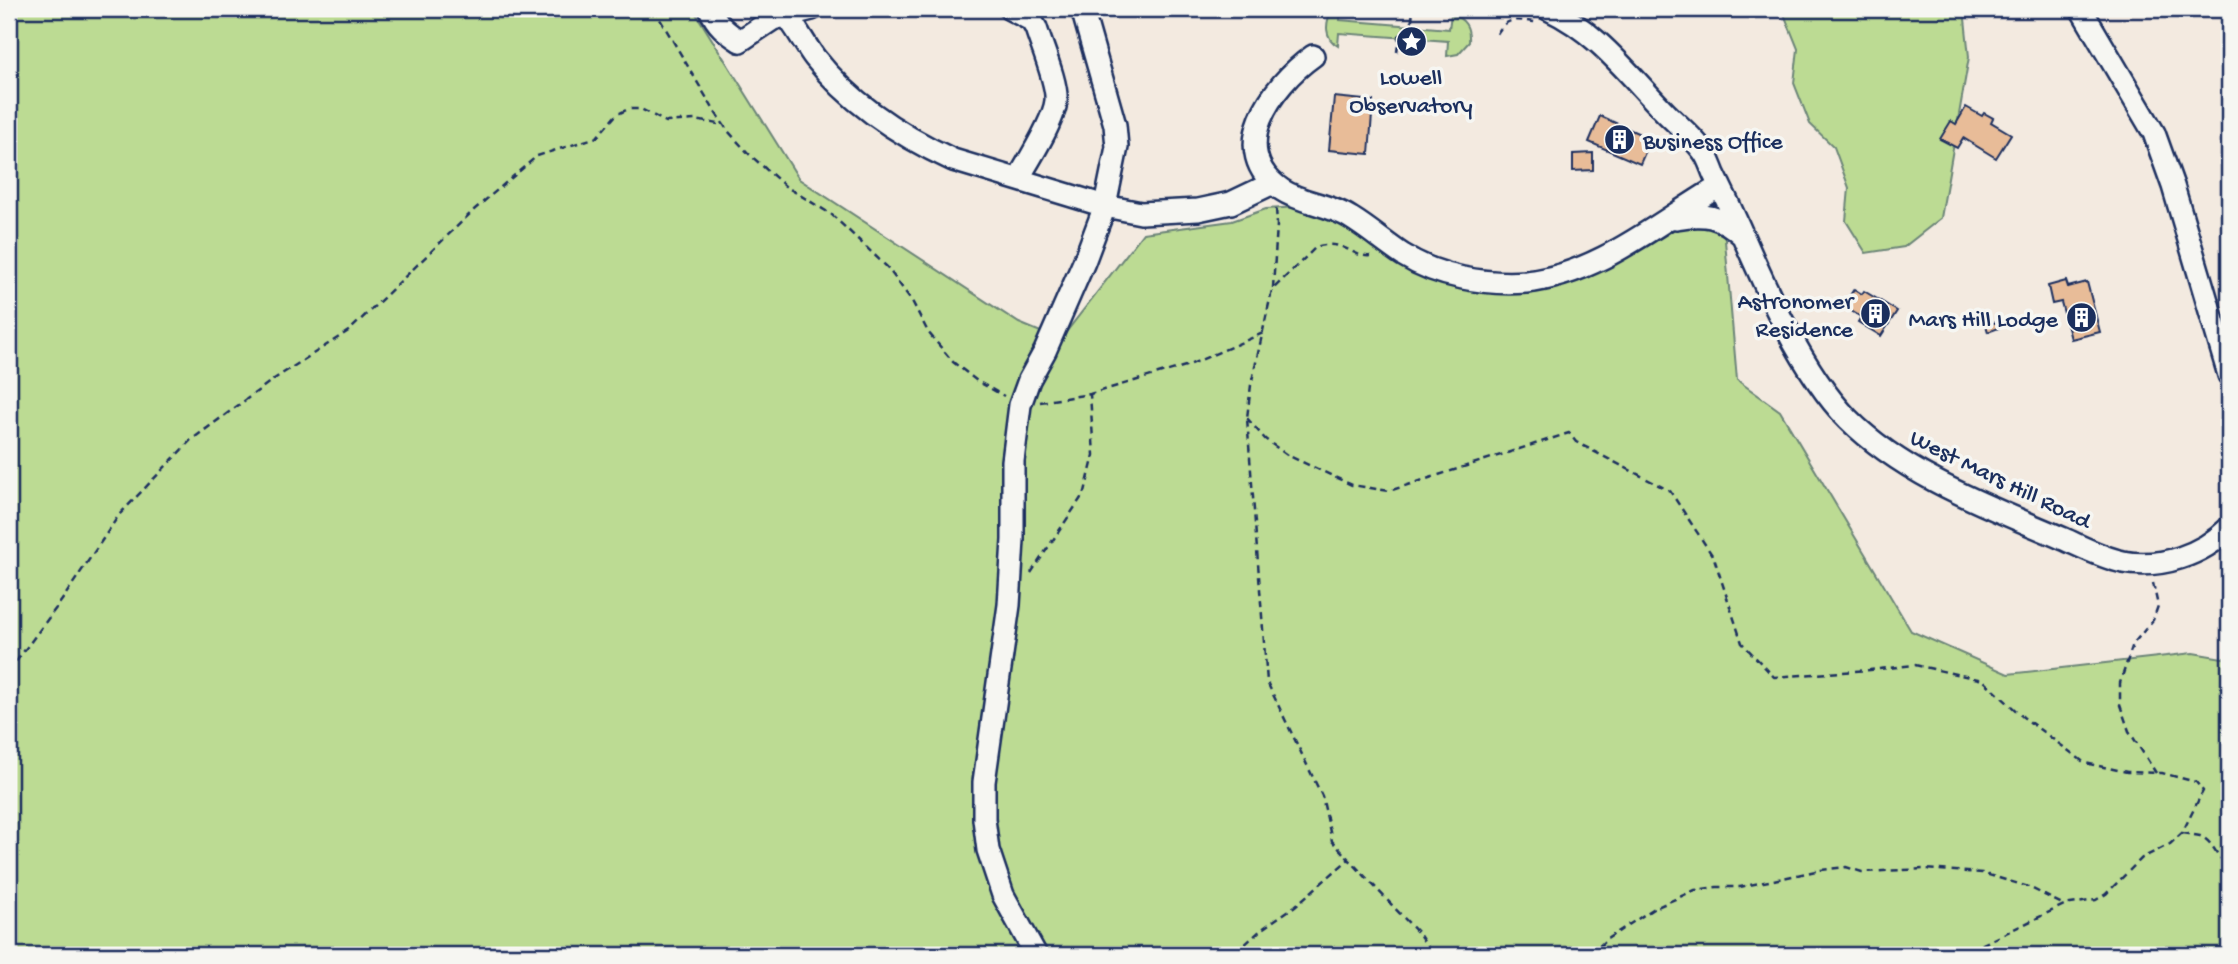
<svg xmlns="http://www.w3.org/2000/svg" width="2238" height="964" viewBox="0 0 2238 964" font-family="'Gochi Hand',sans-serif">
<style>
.green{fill:#bcdb93;stroke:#6c8578;stroke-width:2}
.building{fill:#e8bc98;stroke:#1b2f5e;stroke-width:2}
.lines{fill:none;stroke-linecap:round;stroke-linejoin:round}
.minor-casing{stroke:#1b2f5e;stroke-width:26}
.path{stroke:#1b2f5e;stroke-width:2.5;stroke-dasharray:7 5;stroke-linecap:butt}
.minor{stroke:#f6f6f2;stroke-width:21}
.labels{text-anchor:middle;stroke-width:7;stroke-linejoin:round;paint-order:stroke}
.poi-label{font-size:24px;fill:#1b2f5e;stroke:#f6f6f2;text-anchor:end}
.street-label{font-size:24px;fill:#1b2f5e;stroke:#f6f6f2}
</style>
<rect width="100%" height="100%" fill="#f3eae0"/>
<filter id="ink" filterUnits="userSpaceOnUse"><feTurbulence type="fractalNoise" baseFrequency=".0143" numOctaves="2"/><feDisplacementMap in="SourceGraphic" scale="14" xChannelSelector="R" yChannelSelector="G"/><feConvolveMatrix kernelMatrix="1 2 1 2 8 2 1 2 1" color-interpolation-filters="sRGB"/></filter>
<g filter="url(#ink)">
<path class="green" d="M9,9h684l106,170 220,144 41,17 83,-107 89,-12 34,-12 34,-2 31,7 160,77 193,-69 40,7 13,151 43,31 131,220 97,43 185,-21 36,6v296h-2220z
M1341,9l-1,11 109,9 2,-15c14,5 19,13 18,28l-11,12 -11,2 1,-15 -109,-8 -1,13c-14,-8 -13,-23 -6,-36z
M1782,9h182l5,48 -28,161 -37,29 -38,6 -20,-32 3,-33 -15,-41 -24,-23 -16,-41 4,-34z"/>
<path class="building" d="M1334,97l39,4 -4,53 -40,-4z
M1966,107l16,9 2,-3 9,5 -2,4 20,12 -15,24 -33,-20 -6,10 -17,-9 11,-18 5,3z
M1600,116l51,23 -11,25 -51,-22z
M1593,153v17l-20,1v-17z
M2066,281l2,6 19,-5 13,50 -29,7 -10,-37 -9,2 -4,-18z
M1854,289l8,5 2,-3 33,20 -16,25 -23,-14 3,-5 -18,-11z
M1997,322l2,6 -11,4 -2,-7z"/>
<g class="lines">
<defs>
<path id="minor" d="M710,9c7,16 16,23 30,32l33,-22 39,-10
M781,9c14,15 22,33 34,49 36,46 86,78 138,102l152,46 36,7 57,-3 33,-7 42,-20
M1010,9l21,11 5,8c5,17 22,56 20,73 -2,20 -27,59 -38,78
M1548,9c51,24 80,65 118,104 12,12 27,24 37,38 5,6 8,16 11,23 9,18 17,35 25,53 26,60 63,145 109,192 58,58 142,88 216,120 18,8 39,19 59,23 38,7 79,-7 106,-34
M2081,9l73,124 19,53 56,189
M1313,56c-41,29 -89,95 -31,134 19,13 48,14 69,28 18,11 34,25 52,37 35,22 82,30 123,27 72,-7 134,-61 194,-96
M1676,218c28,-5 44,-3 66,17
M1036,955l-33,-60 -15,-45 -4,-31v-37l25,-177 4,-65v-79l7,-56 9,-25 16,-29 39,-89 21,-56 12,-59 -2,-22 -33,-116"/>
</defs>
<use href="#minor" class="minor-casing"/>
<path class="path" d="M654,9l61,103 13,19 21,23 36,32 46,28 33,31 23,22 25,34 16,31 25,30 24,19 27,15
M1497,34c10,-18 20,-14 38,-12
M1397,52l2,-16 12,-10 2,-15
M1371,256c-21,2 -26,-18 -55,-9l-44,43 -21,95 -4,33 20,264 55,114 10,45 87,93 14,21
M1273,288l4,-63 -1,-18
M1040,402l50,-8 99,-29 74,-32
M1247,418l18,21 22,16 65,30 37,6 180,-58 7,9 94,49 44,67 28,85 32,34 96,-7 45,-5 68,15 40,37 62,46 42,9 35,1 34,9 7,9 -21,42 -12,11 -28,14 -36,36 -10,6 -32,5 -81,39 -15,11
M1031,573l54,-81 9,-37 -4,-61
M2153,583l5,23 -5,14 -20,24 -13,39v22l9,26 27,42
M9,671l53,-71 57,-85 72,-75 83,-61 76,-49 125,-121 62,-53 60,-19 19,-22 12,-6h13l25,13 29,-2 29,5
M2182,833c6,1 13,2 18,3 14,5 17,24 29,30
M1224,955l18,-8 20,-18 33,-23 54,-47
M1590,955l17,-16 46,-30 42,-19 22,-3h23l81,-17 25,-3 16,5 63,-3 57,4 47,14 35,18"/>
<use href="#minor" class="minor"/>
</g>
</g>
<defs>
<symbol id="sight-disc" viewBox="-11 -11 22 22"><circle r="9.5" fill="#1b2f5e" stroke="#f6f6f2"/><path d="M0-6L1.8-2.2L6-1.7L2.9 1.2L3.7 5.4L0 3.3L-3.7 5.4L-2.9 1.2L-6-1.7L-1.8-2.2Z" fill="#fff"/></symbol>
<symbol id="building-disc" viewBox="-11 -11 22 22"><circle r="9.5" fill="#1b2f5e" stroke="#f6f6f2"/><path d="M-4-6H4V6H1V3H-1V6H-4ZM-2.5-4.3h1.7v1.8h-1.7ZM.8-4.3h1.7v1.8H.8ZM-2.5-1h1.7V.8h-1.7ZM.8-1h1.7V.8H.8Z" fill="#fff"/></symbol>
</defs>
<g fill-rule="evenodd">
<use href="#sight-disc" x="1394" y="24" width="35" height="35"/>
<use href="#building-disc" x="1602" y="122" width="35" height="35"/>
<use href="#building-disc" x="1858" y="296" width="35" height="35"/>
<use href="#building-disc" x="2064" y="300" width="35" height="35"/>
</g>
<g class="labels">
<g class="poi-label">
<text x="1411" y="84" text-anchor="middle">Lowell<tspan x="1411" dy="28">Observatory</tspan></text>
<text x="1643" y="148" text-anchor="start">Business Office</text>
<text x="1853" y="308">Astronomer<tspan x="1853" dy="28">Residence</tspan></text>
<text x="2058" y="326">Mars Hill Lodge</text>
</g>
<g class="street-label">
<text transform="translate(2001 478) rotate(26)" y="8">West Mars Hill Road</text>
</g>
</g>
<rect width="2238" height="964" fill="none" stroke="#f6f6f2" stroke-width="35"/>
<rect x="18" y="18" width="2203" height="929" fill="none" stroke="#1b2f5e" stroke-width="2.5" filter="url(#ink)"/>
</svg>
